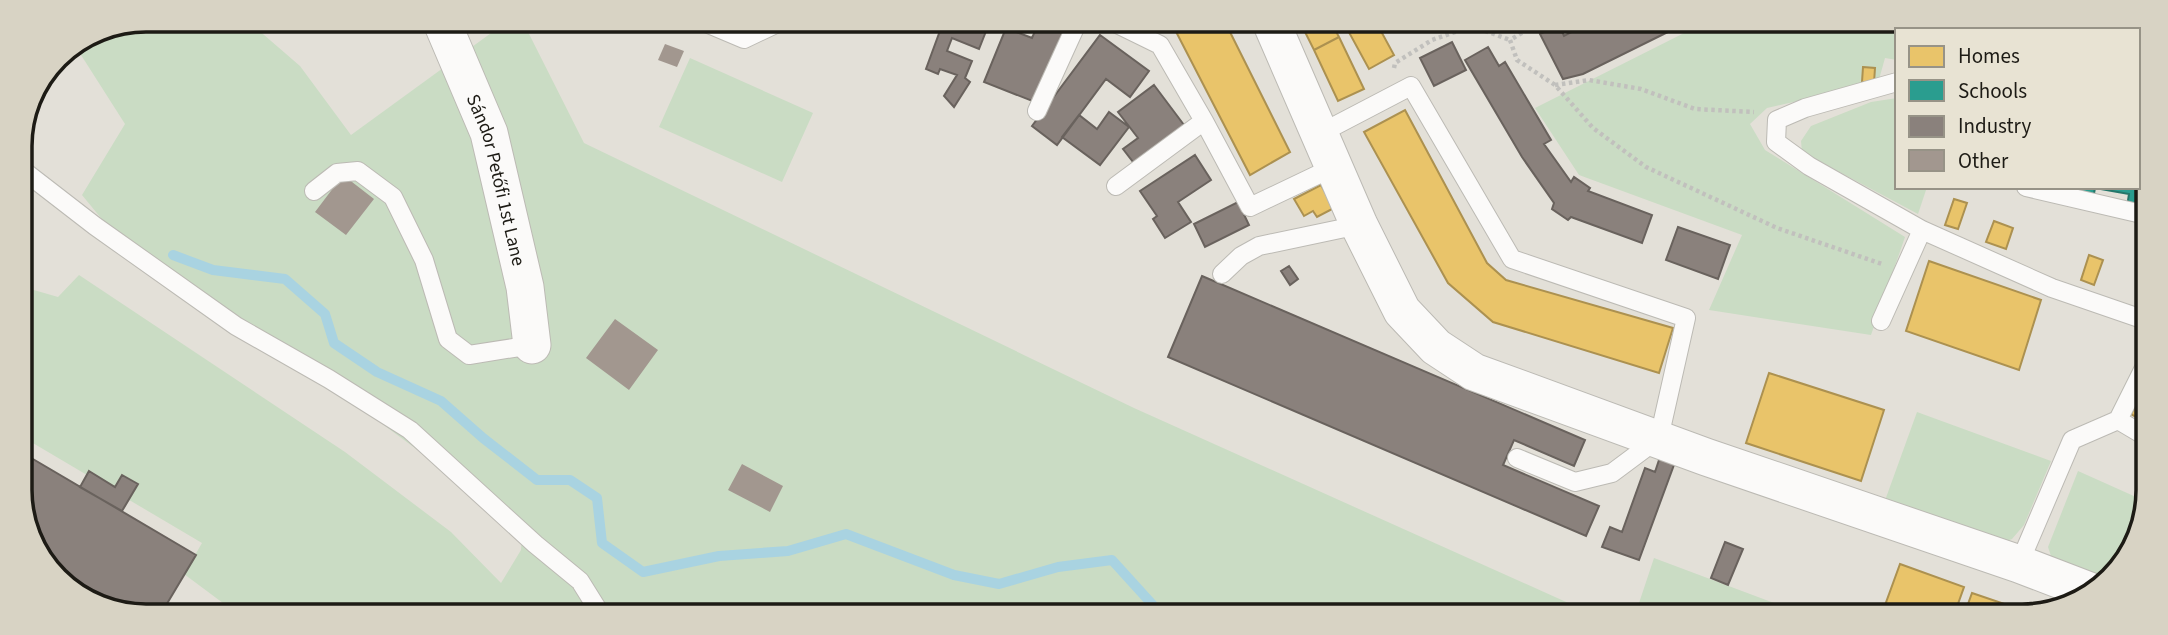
<svg xmlns="http://www.w3.org/2000/svg" width="2168" height="635" viewBox="0 0 2168 635" font-family="'Source Sans 3',sans-serif">
<style>
.green{fill:#cadcc4}
.homes{fill:#e9c46a;stroke:#ac9150;stroke-width:2}
.schools{fill:#2a9d8f;stroke:#26766a;stroke-width:2}
.industry{fill:#8a817c;stroke:#69625d;stroke-width:2}
.lines{fill:none;stroke-linecap:round;stroke-linejoin:round}
.stream{stroke:#a9d3e1;stroke-width:10}
.building{fill:#a2978f}
.lane-casing{stroke:#bcbab4;stroke-width:20}
.street-casing{stroke:#bcbab4;stroke-width:39}
.path{stroke:#c1c0bd;stroke-width:4.5;stroke-dasharray:3.5 3.5;stroke-linecap:butt}
.lane{stroke:#fbfaf9;stroke-width:18}
.street{stroke:#fbfaf9;stroke-width:37}
.labels{text-anchor:middle;stroke-width:7;stroke-linejoin:round;paint-order:stroke}
.street-label{font-size:19px;fill:#1d1b15;stroke:#e8e3d3}
.rim{fill:none;stroke:#1d1b15;stroke-width:3.5}
</style>
<rect width="100%" height="100%" fill="#e3e0d8"/>
<path class="green" d="M146,19h90l20,9 44,38 51,69 158,-115h13l62,123 550,265 461,207 -1360,-3 -51,-38 18,-31 -181,-107 -1,-150 38,11 21,-22 266,177 106,80 50,51 20,-33 1,-15 -72,-61 -100,-74 -122,-68 -100,-81 -46,-56 43,-71 -51,-80 24,-15z
M1704,23h347l-2,7h-152v30l-12,-2 -7,25 -111,25 -17,16 15,26 140,87 -34,98 -162,-25 33,-75 -163,-60 -44,-67z
M690,58l123,55 -31,69 -123,-55z
M1897,98v89h30l-9,27 -116,-62 -1,-11 10,-15 60,-24z
M1917,412l134,49 -27,64 -12,14 -11,4 -118,-37z
M2078,471l67,30v20l-40,60 -53,-22 -4,-12z
M1654,558l152,57h-171z"/>
<path class="homes" d="M1171,22h54l65,130 -40,23z
M1300,22h31l8,15 -25,13z
M1351,22h25l18,33 -25,14 -24,-44z
M1339,37l25,52 -26,12 -24,-51z
M1863,67l12,1 -1,15 -12,-1z
M1405,110l82,153 19,17 167,48 -14,45 -166,-51 -45,-39 -84,-151z
M1321,185l13,23 -17,9 -4,-6 -9,5 -10,-17z
M1954,199l13,4 -9,26 -13,-4z
M1994,221l19,7 -7,21 -20,-7z
M2089,255l14,5 -9,25 -13,-5z
M1929,261l112,39 -22,70 -113,-39z
M1769,373l115,37 -23,71 -115,-38z
M2145,387v35l-14,-8z
M1900,564l64,23 -10,28h-52l-18,-7z
M1972,593l62,21 -70,1z"/>
<path class="schools" d="M2138,105l8,15 -2,10h2v80l-19,-3 2,-13 -34,-6 -2,11 -45,-12h90z"/>
<path class="industry" d="M932,21h58l-11,28 -27,-11 -5,13 25,10 -7,17 5,4 -16,25 -10,-11 13,-21 -17,-6 -2,5 -12,-5 15,-41 -10,-4z
M1017,21h50l-32,81 -51,-20 22,-54 26,10 4,-9z
M1591,22l95,1 -103,51 -20,5 -23,-45 19,-9 5,11z
M1100,35l49,36 -19,26 -24,-18 -49,66 -25,-19z
M1452,42l14,28 -32,16 -14,-28z
M1488,47l11,19 6,-4 46,78 -7,4 27,38 3,-5 16,11 -2,3 64,24 -10,28 -71,-26 -3,3 -16,-11 2,-6 -32,-46 -57,-97z
M1154,85l33,44 -50,38 -14,-18 15,-11 -20,-26z
M1109,112l20,15 -29,38 -38,-28 17,-22 18,14z
M1195,155l16,25 -33,22 13,20 -26,16 -12,-19 4,-3 -17,-25z
M1238,202l11,23 -44,22 -11,-23z
M1678,227l52,18 -12,34 -52,-19z
M1289,266l9,13 -8,6 -9,-14z
M1202,276l383,164 -11,26 -60,-26 -11,25 96,41 -13,30 -418,-179z
M21,452l175,103 -34,57h-48l-58,-34 -34,-65z
M1660,457l15,5 -36,98 -37,-13 8,-20 12,5 23,-64 10,4z
M89,471l26,16 7,-12 16,9 -16,27 -42,-24z
M1725,542l18,7 -15,36 -17,-7z"/>
<g class="lines">
<path class="stream" d="M173,255l40,15 72,9 40,35 9,29 43,29 64,29 42,37 54,42h33l27,18 5,45 41,29 76,-16 69,-5 58,-17 108,41 45,9 59,-17 54,-7 49,54"/>
</g>
<path class="building" d="M665,44l19,7 -7,16 -19,-7z
M343,175l31,24 -28,36 -31,-23z
M615,319l43,31 -29,40 -43,-32z
M742,464l41,22 -13,26 -42,-22z"/>
<g class="lines">
<defs>
<path id="lane" d="M699,20l45,19 38,-18
M1111,21l49,24 44,76 46,86 84,-40
M2058,30l1,-4
M1897,82l-92,26 -28,12 -1,22 33,24 113,64 130,58 93,32
M1037,111l41,-90
M1321,133l90,-47 101,173 174,59 -27,120 -47,35 -37,9 -58,-24
M20,168l75,58 141,100 93,53 81,51 125,114 45,37 20,32
M1116,186l88,-65
M2026,187l120,28
M314,191l23,-18 21,-2 35,26 31,63 24,79 21,16 63,-10
M1222,274l19,-18 18,-10 100,-21
M1881,321l41,-91
M2118,420l27,16
M2019,564l53,-124 46,-20 27,-54"/>
<g id="street">
<path id="s1" d="M441,20l48,113 36,154 7,58"/>
<path d="M1271,22l88,203 43,86 34,36 38,25 232,85 313,107 73,28"/>
</g>
</defs>
<use href="#lane" class="lane-casing"/>
<use href="#street" class="street-casing"/>
<path class="path" d="M1540,22l-30,18 7,20 38,25 38,43 53,39 131,61 105,36
M1394,68l1,-5 37,-23 40,-14 38,14
M1555,85l34,-5 52,9 54,20 59,3"/>
<use href="#lane" class="lane"/>
<use href="#street" class="street"/>
</g>
<g class="labels">
<g class="street-label">
<text dy="7" stroke="none"><textPath href="#s1" startOffset="170">Sándor Petőfi 1st Lane</textPath></text>
</g>
</g>
<path d="M0 0H2168V635H0ZM146 32H2022A114 114 0 0 1 2136 146V490A114 114 0 0 1 2022 604H146A114 114 0 0 1 32 490V146A114 114 0 0 1 146 32Z" fill="#d8d3c4" fill-rule="evenodd"/>
<path class="rim" d="M146 32H2022A114 114 0 0 1 2136 146V490A114 114 0 0 1 2022 604H146A114 114 0 0 1 32 490V146A114 114 0 0 1 146 32Z"/>
<rect x="1895" y="28" width="245" height="161" fill="#e8e3d3" stroke="#979387" stroke-width="2"/>
<rect x="1909" y="46" width="35" height="21" fill="#e9c46a" stroke="#979387" stroke-width="2"/>
<text x="1958" y="63" font-size="21" fill="#1d1b15">Homes</text>
<rect x="1909" y="80" width="35" height="21" fill="#2a9d8f" stroke="#979387" stroke-width="2"/>
<text x="1958" y="98" font-size="21" fill="#1d1b15">Schools</text>
<rect x="1909" y="116" width="35" height="21" fill="#8a817c" stroke="#979387" stroke-width="2"/>
<text x="1958" y="133" font-size="21" fill="#1d1b15">Industry</text>
<rect x="1909" y="150" width="35" height="21" fill="#a2978f" stroke="#979387" stroke-width="2"/>
<text x="1958" y="168" font-size="21" fill="#1d1b15">Other</text>
</svg>
